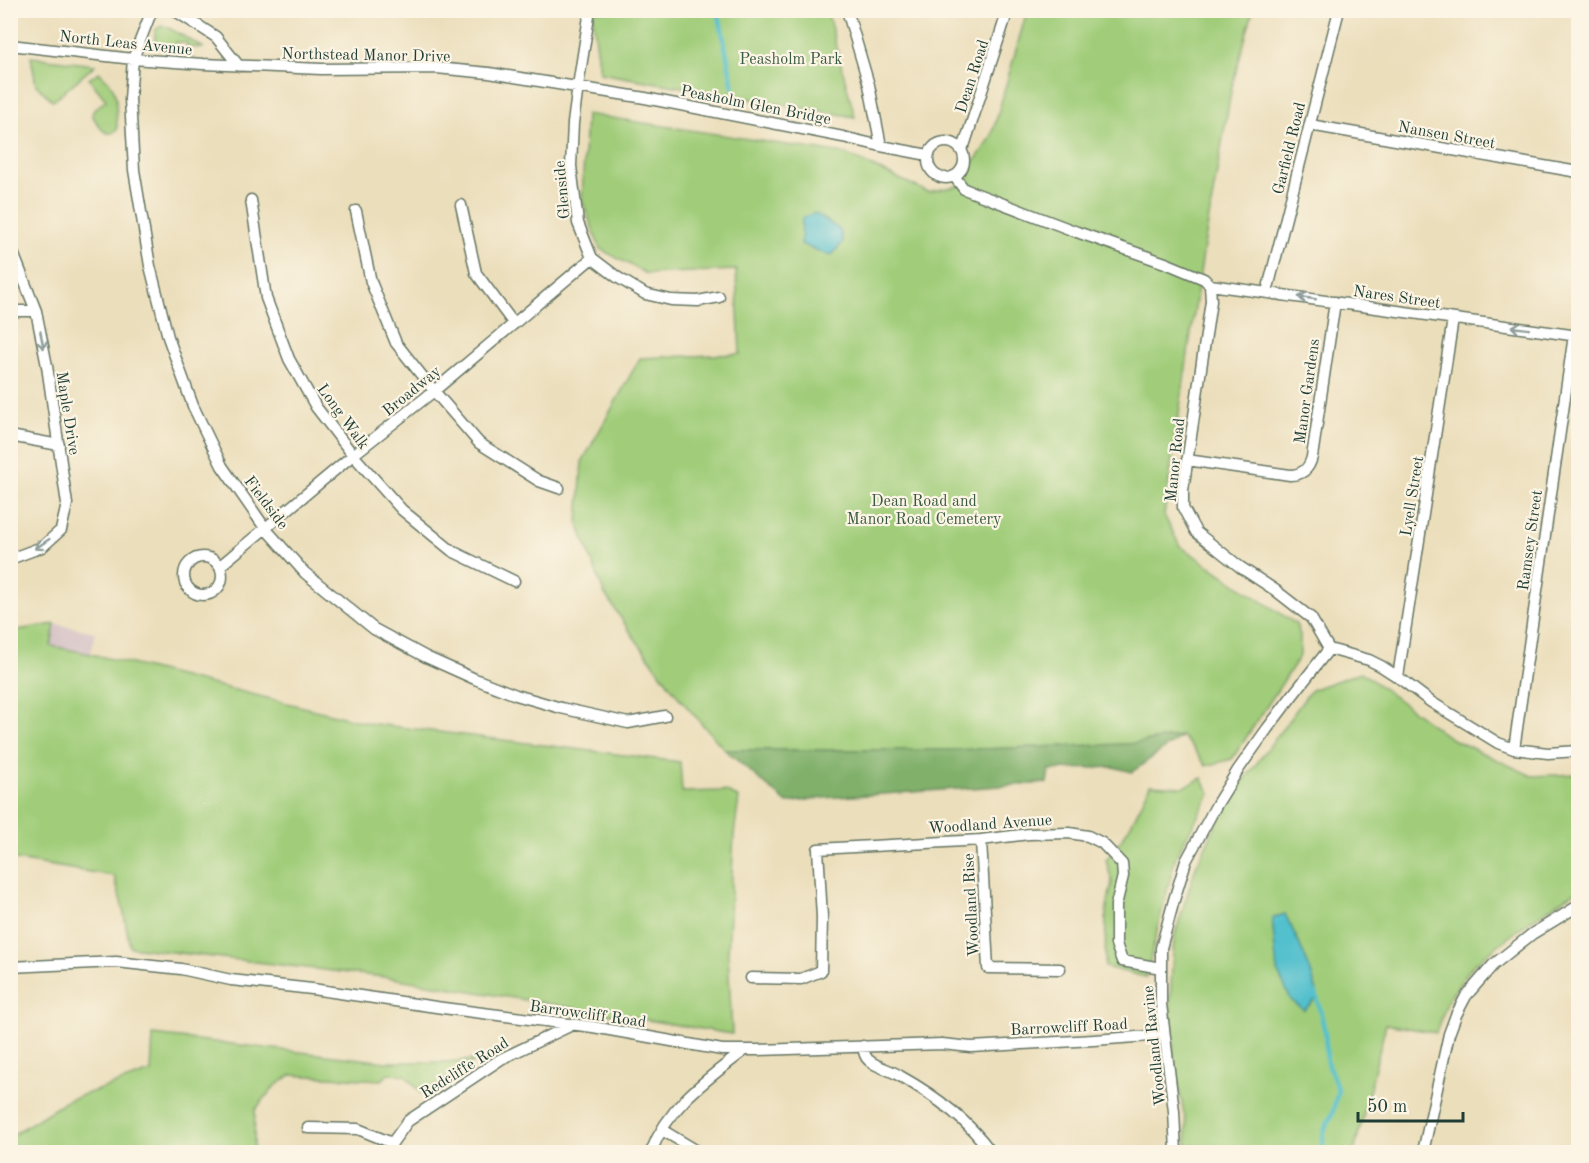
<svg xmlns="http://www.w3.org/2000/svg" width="1589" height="1163" viewBox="0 0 1589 1163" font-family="'Old Standard TT',serif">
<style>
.industrial{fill:#d2bec2}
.green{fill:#a1cd7a;stroke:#608557;stroke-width:1.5}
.forest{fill:#80b06a;stroke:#50764f;stroke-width:1.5}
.water{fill:#53c0cd;stroke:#397e80;stroke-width:1.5}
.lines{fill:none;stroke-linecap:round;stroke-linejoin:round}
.stream{stroke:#53c0cd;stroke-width:4.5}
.minor-casing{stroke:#667563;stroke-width:13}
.minor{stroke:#fff;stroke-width:10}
.oneway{stroke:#8f9e9a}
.labels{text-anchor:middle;stroke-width:4.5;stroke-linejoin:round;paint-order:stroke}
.street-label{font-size:16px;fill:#1f3d34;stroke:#fcf5e5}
.park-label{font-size:16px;fill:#395a42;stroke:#fcf5e5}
</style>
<rect width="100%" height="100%" fill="#fcf5e5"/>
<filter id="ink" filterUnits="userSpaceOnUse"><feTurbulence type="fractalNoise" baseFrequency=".0167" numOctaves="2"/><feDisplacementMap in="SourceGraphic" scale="12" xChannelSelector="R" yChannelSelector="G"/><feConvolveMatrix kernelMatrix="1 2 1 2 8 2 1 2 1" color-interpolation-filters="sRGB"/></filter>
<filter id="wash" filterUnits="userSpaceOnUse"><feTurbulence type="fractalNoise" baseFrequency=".008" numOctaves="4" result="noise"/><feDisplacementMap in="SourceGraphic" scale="24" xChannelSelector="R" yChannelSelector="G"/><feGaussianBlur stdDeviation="1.35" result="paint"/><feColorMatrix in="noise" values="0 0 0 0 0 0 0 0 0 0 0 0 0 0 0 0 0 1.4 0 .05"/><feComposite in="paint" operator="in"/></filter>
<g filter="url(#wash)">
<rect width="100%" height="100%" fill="#ebdebb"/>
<path class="industrial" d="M55,624l40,8 -4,22 -40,-8z"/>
<path class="green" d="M592,11h235l28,106 -255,-44z
M1027,11h226l-21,75 -28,160 -40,269 16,31 116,78 4,11v21l-68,103 -26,7 -13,-18 -11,-12 -54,8 -178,6h-225l-45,-51 -47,-63 -29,-43 -26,-69 4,-62 58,-104 100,-4 -4,-84 -89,4 -47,-25 -18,-49 4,-86 259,40 83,38 29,-6 34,-48z
M162,26l7,2 35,20 -17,-1v-4l-12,-1v5l-18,-2c-3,-6 -3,-10 -1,-16z
M31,57l64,8 -42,36 -17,-16z
M99,72l11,11 4,7 2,8 1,32c-12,10 -19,-6 -25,-15l1,-4 13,-11 -17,-21z
M55,624l-4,22 40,8 276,69 313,39 2,30 43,-1 14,7 -5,36 -6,120 4,80 -340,-56 -262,-31 -7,-38 -9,-33 -103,-17v-228z
M1361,672l89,66 82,38 46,-2v116l-47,30 -57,44 -25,34 -13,35 -50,-9 -32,128h-167l-1,-29 -12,-59 -4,-64 4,-62 22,-72 30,-61 85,-115z
M1202,778l8,16 -35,64 -29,119 -41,-10 1,-55 6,-30 -6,-22c21,-26 31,-45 44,-75l34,2z
M153,1035l234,27h57l32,-2 -53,35 -18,-20 -17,-1 -6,6 -91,-5 -17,12 -19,23 -1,34 -1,8h-242v-16l57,-36 83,-28z"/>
<path class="forest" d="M1182,736l-50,36 -19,-5 -64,3 -2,13 -224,15 -36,5 -62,-53h225l178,-6z"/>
<path class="water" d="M815,213l25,17 3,12 -12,14 -30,-12 1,-26z
M1285,914c13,27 27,54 33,83l-14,13 -13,-10 -14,-29 -5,-53z"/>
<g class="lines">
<path class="stream" d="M718,10l15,77
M1316,993l9,39 2,30 11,28 -5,22 -9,19 -2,21"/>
</g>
</g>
<g filter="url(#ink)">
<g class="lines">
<defs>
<path id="minor" d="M152,10l-19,49 -3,40 4,71 16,96 18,71 25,69 29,60 43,62 40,45 69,56 52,28 49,22 41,16 45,13 67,15 37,-7
M174,10l42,27 23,29
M590,10l-12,76 -5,37 -2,43 7,57 14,35 25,19 28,17 26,6 27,1 21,-4
M847,10l22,75 12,61
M10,45l123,14 70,5 118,5 115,-1 53,5 156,25 198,39 38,9 47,9
M1310,125l268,47
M928 160a18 18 0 1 1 36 0a18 18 0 1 1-36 0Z
M960,149l5,-6 43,-133
M954,176l10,13 113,43 91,32 36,15 6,6 1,16 -28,189v18l13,24 44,35 35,23 36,28 18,31 40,11 12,6 17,11 33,25 67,41 16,6 34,4 30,-2
M251,200l15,98 23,61 27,48 37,48 49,55 50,41 62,30
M461,205l15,68 38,51
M356,211l15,71 25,61 38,48 45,52 60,38 20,7
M10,245l26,66 11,55 20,138 -6,26 -19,17 -32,12
M1210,285l368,51
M1267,292l72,-282
M10,311h26
M10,436l49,9
M1187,460l103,15c12,0 19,-6 22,-18l23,-155
M184 576a19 19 0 1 1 38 0a19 19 0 1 1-38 0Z
M220,566l133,-111 81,-64 158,-133
M1398,677l55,-358
M1514,749l60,-414
M981,840l7,128 72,1
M10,967l106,-5 65,7 50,11 81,9 131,19 150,19 129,23h37l183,-6 29,3 123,-7 70,-5
M751,978l50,1 20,-8 1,-54 -4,-68 163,-9 48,-6 40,-1 19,3 14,7 20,21 1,12 -7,29v39l6,17 39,7
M863,1046c1,7 2,12 8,16 9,6 20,8 29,14 36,20 67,43 91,76
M308,1128l50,1 34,14
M662,1130l37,22
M390,1152l2,-9 16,-22 93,-62 71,-34
M651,1152c18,-47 55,-72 94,-102
M1176,1152l-2,-41 -13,-107v-56l13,-48 12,-39 31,-57 21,-34 29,-41 25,-33 37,-47
M1423,1152l26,-118 7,-19 10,-19 27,-31 39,-31 46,-28"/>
</defs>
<use href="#minor" class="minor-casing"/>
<use href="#minor" class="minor"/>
</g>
<defs><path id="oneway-shaft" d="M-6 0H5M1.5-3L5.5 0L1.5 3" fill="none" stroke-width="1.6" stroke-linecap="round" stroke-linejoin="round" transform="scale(1.5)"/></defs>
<g class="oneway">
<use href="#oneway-shaft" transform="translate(1307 298) rotate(-172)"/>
<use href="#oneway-shaft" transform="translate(1520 328) rotate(-173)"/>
<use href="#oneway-shaft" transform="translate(42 340) rotate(79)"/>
<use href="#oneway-shaft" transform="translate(42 544) rotate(146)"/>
</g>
</g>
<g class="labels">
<g class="street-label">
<text transform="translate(126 42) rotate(6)" y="6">North Leas Avenue</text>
<text transform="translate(366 54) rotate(1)" y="6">Northstead Manor Drive</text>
<text transform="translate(971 76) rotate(-72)" y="6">Dean Road</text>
<text transform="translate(756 104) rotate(11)" y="6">Peasholm Glen Bridge</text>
<text transform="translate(1447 134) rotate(10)" y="6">Nansen Street</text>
<text transform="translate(1288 148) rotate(-76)" y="6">Garfield Road</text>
<text transform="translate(561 190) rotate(-95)" y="6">Glenside</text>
<text transform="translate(1397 296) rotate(8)" y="6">Nares Street</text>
<text transform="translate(411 390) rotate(-39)" y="6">Broadway</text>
<text transform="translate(1306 391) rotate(-82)" y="6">Manor Gardens</text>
<text transform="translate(69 413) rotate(81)" y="6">Maple Drive</text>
<text transform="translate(344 416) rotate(54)" y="6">Long Walk</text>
<text transform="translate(1174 460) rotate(-84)" y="6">Manor Road</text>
<text transform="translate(1411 496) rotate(-81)" y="6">Lyell Street</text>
<text transform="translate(267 502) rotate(53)" y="6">Fieldside</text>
<text transform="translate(1529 540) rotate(-82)" y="6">Ramsey Street</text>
<text transform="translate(990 823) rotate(-4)" y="6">Woodland Avenue</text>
<text transform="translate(970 905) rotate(-93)" y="6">Woodland Rise</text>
<text transform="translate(588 1013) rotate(8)" y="6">Barrowcliff Road</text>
<text transform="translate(1069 1026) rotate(-3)" y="6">Barrowcliff Road</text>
<text transform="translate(1153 1046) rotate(-96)" y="6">Woodland Ravine</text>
<text transform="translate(464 1067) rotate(-32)" y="6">Redcliffe Road</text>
</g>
<g class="park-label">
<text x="791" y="64">Peasholm Park</text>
<text x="924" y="506">Dean Road and<tspan x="924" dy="18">Manor Road Cemetery</tspan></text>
</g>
</g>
<rect width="1589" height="1163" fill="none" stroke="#fcf5e5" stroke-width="36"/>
<path d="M1358 1112v9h105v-9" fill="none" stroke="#1f3d34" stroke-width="3"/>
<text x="1367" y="1112" font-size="18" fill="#1f3d34" stroke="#fcf5e5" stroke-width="4.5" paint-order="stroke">50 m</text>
</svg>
